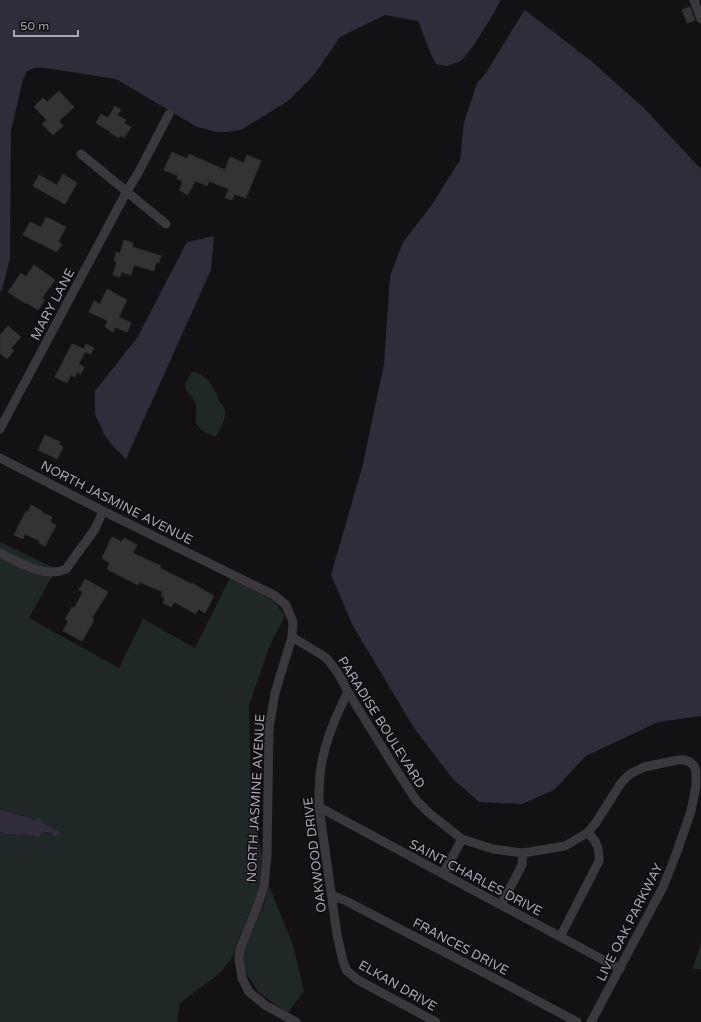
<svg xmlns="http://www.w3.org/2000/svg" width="701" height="1022" viewBox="0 0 701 1022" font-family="'Varela Round',sans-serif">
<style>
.green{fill:#202727}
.water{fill:#302c3a}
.building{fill:#333235;stroke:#2e2c2f}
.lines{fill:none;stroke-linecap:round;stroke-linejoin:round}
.minor{stroke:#3b383d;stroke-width:9}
.labels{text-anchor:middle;stroke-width:3;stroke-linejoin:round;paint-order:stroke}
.street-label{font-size:13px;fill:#aba4b3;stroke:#0e0d0e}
</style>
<rect width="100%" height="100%" fill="#131113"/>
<path class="green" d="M194,372c10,1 18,13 22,21 2,3 2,6 4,9 1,3 4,4 5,8 1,7 -4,20 -9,26 -7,-2 -15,-4 -19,-11 -3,-6 0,-12 -1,-19 -1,-11 -17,-15 -8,-27 2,-4 3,-5 6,-7z
M0,542l56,27 -27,49 90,50 24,-49 52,29 35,-70 43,22 12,16 -15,29 -21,60 2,92 11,59 -3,29 -5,18 -19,44 -1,8 -14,18 -40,30 -3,19h-177v-190l5,2 13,1 8,-1 4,2h3l6,2 2,-5 5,-1 7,1v4l5,-6 -8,-4v-1l-16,-6 -4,-3 -13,-2 -7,-3 -10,-2z
M269,886l24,59 11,46 -16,22 -29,-20 -14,-21 -1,-13v-9l19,-43z
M701,943v27l-8,-2z"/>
<path class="water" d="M0,0h501l-12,21 -15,24 -13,16 -14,5 -11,-2 -5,-10 -13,-33 -33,-6 -45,22 -26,38 -26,26 -47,29 -14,2h-10l-20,-5 -81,-48 -71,-11h-11l-7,3 -4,8 -12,52 -1,127 -8,32 -2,2z
M525,10l65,50 54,48 57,61v547l-43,6 -72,34 -32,34 -32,14 -43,-2 -27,-24 -38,-50 -61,-102 -22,-51 32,-111 21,-100 6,-88 13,-34 28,-36 29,-46 4,-38 13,-39 9,-10 31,-51z
M214,236l-3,34 -85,189 -15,-15 -7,-10 -9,-20v-23l42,-53 50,-96z
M0,810l10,2 7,3 13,2 4,3 7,-2v4l9,4v1l8,4 3,3 -8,3v-4l-7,-1 -5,1 -2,5 -6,-2h-3l-4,-2 -8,1 -13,-1 -5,-2z"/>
<path class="building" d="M690,7l5,13 -8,3 -5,-13z
M59,91l15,16 -15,14 4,5 -10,9 -11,-11 5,-4 -13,-13 9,-9 4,4z
M115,106l6,4 -4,5 9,5 -2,3 7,4 -7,11 -4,-3 -1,3 -9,-5 1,-1 -15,-9 5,-9 7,4z
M172,152l15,7 2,-5 36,16 5,-13 14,6 3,-8 14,6 -15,37 -12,-4 -2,6 -7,-2 4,-9 -20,-8 -2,5 -12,-5 -7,14 -9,-5 4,-9 -6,-2 1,-3 -14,-6z
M63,174l14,9 -12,21 -32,-18 6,-11 18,10z
M46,217l20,10 -8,15 4,2 -5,8 -34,-17 7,-13 11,5z
M124,240l9,3 -1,4 29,9 -2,7 -3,-1 -2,9 -20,-6 -3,10 -10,-3 -1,5 -7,-2 4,-13 -3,-1 2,-9 4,1z
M34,265l21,15 -13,18 3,2 -7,10 -11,-7 -1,1 -18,-12 13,-19 5,4z
M107,289l20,11 -8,17 12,6 -4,9 -12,-5 -2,5 -8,-5 3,-6 -19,-9 5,-11 6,3z
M8,326l13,11 -10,11 3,3 -7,8 -7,-6v-18z
M72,344l12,5 2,-5 8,4 -3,6 -6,-2 -6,12 5,3 -3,7 -4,-2 -2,5 -4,-2 -4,8 -12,-6z
M45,435l15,7 -1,2 4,3 -6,12 -19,-9z
M31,505l11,6 -1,1 11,5 -2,5 6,3 -11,21 -6,-3 1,-2 -15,-7 -2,5 -9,-4 12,-24 2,1z
M112,537l10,5 2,-4 13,7 -4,8 28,13 -1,2 32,16v-1l22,13 -9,17 -7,-4 -2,5 -22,-12 -3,5 -8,-4 2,-5 -4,-2 2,-4 -24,-10 -1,3 -31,-16 3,-6 -8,-5z
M85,579l23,13 -16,26 2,2 -12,21 -19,-10 5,-10 -3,-2 7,-12 2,1 9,-16 -4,-2z"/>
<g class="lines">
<path class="minor" d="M694,0l7,19
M81,154l85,70
M0,429l127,-238 10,-16 32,-61
M0,458l103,53 171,84 12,10 7,17 -1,15 -17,56 -6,36 -2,126 -3,31 -6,19 -18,44 -1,10 3,19 7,14 16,13 31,17
M0,553c18,9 45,26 66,16l29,-40 8,-18
M292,637l30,18 6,5 7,9 7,11 6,12 42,68 26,40 13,13 33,26 31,10 30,4 42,-7 22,-13 8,-9 26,-41 9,-9 14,-7 34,-7h7l5,2 4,4 2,5v15l-5,25 -16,46 -12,30 -72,135
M348,692c-14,27 -25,54 -28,83 -1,11 -1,21 -1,32l18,128 6,26 4,10 11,9 78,42
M319,807l301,162
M443,874l19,-35
M332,895l16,7c77,40 153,79 229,120
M501,905l21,-40 1,-12
M560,937l39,-76c0,-12 -1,-20 -12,-28"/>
</g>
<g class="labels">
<g class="street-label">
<text transform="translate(52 304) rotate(-62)" y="5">MARY LANE</text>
<text transform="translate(117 502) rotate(27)" y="5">NORTH JASMINE AVENUE</text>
<text transform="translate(382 722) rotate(58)" y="5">PARADISE BOULEVARD</text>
<text transform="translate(255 798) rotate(-87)" y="5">NORTH JASMINE AVENUE</text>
<text transform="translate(314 855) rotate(-97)" y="5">OAKWOOD DRIVE</text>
<text transform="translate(476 877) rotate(28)" y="5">SAINT CHARLES DRIVE</text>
<text transform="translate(629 922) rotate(-63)" y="5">LIVE OAK PARKWAY</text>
<text transform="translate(461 946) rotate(28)" y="5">FRANCES DRIVE</text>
<text transform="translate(398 985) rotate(30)" y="5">ELKAN DRIVE</text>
</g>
</g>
<path d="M14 30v6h64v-6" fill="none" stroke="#aba4b3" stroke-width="2"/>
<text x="20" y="30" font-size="12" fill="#aba4b3" stroke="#0e0d0e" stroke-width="3" paint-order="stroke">50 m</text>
</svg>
